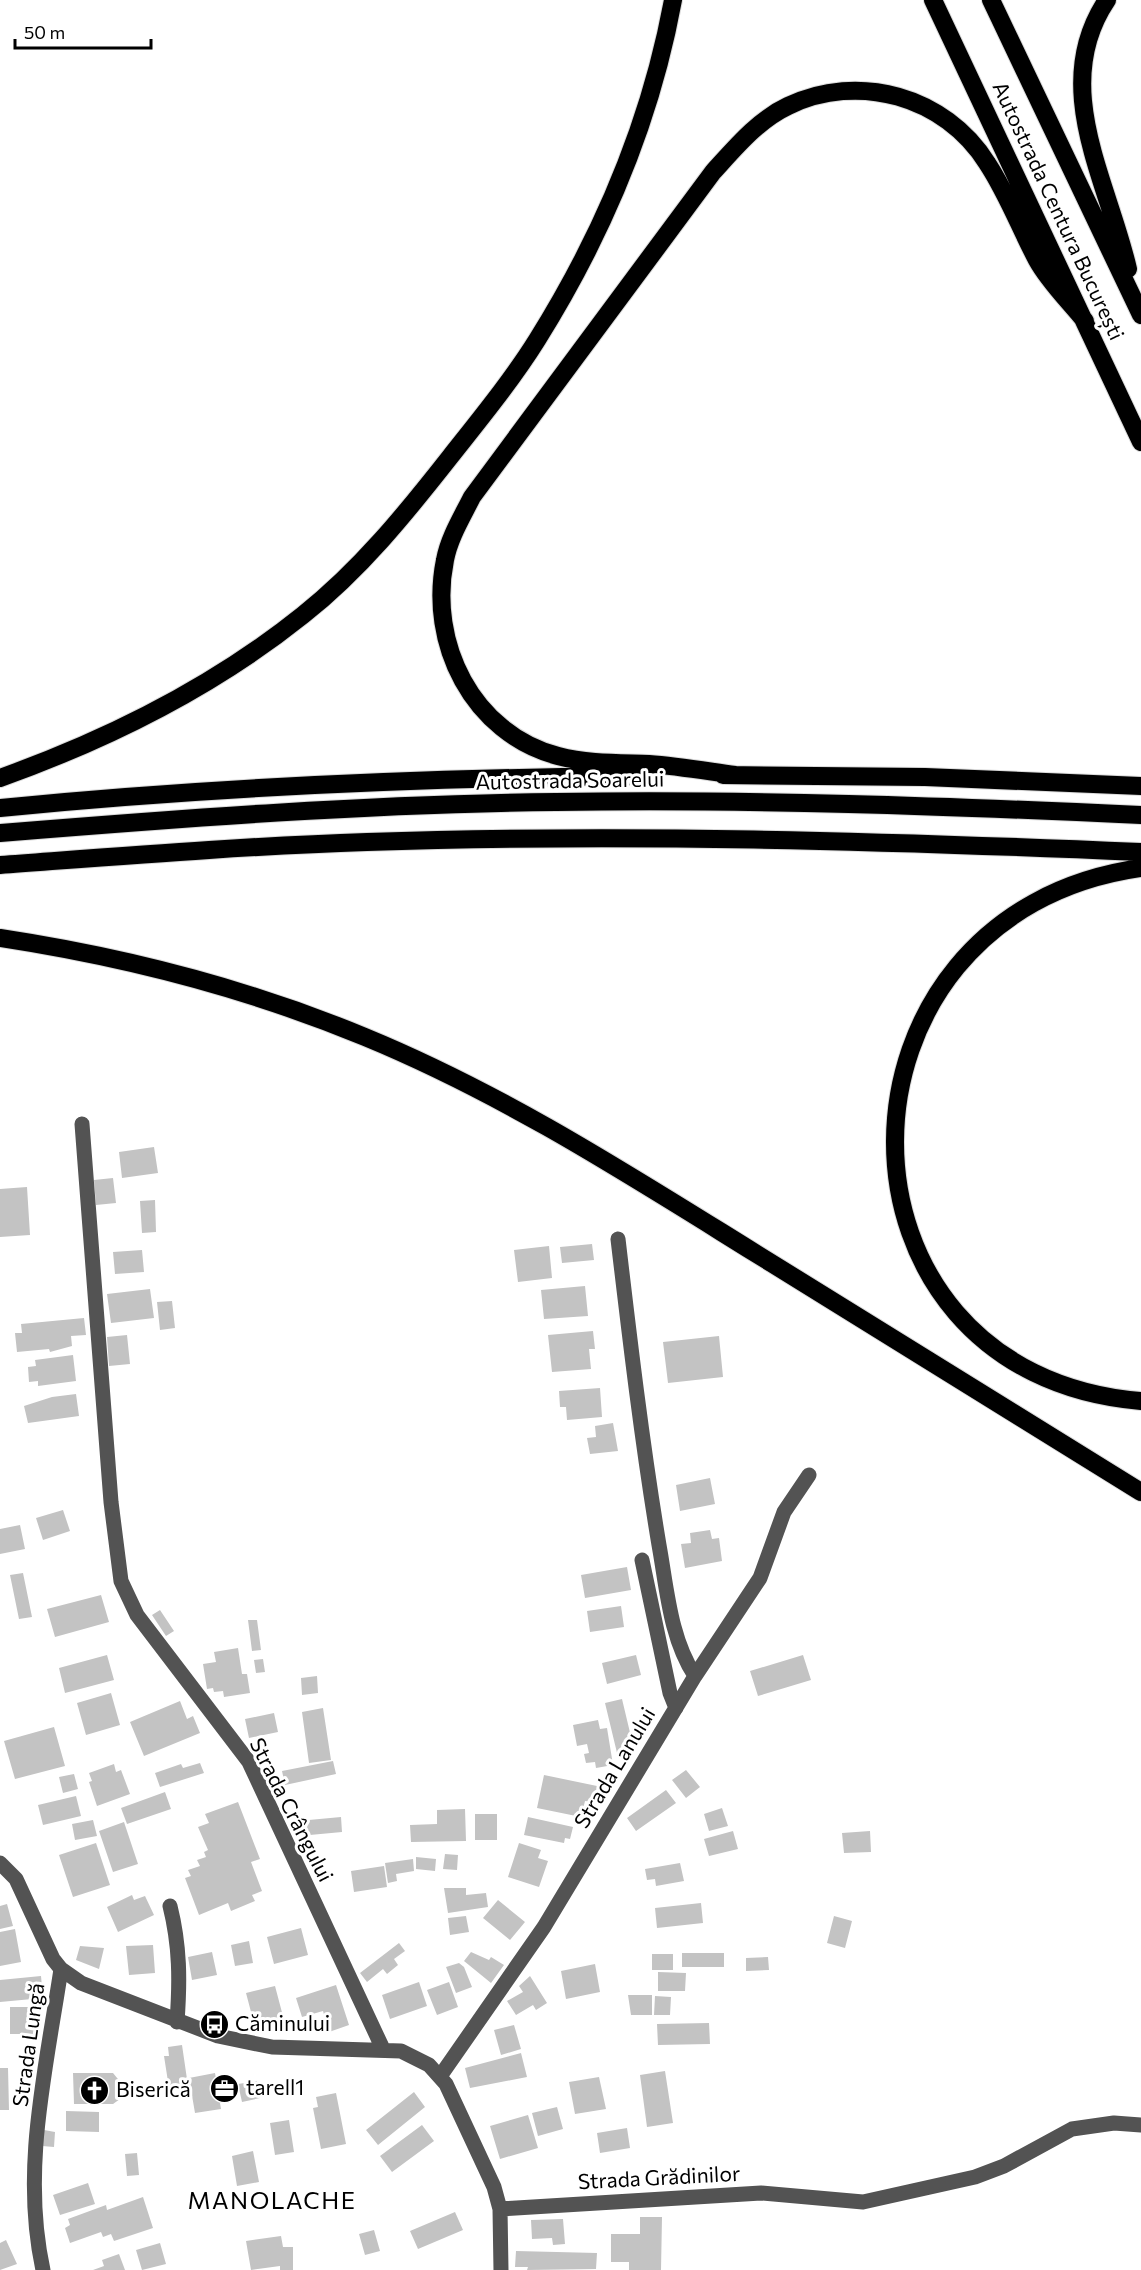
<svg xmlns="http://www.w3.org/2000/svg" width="1141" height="2270" viewBox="0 0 1141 2270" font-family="Commissioner,sans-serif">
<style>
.building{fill:#c3c3c3}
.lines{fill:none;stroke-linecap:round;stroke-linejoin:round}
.highway-casing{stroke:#dbdbdb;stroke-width:20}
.minor{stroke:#535353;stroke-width:15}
.highway{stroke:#000;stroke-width:18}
.labels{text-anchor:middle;stroke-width:6;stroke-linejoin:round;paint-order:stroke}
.street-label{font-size:21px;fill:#000;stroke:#fff}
.poi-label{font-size:21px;fill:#000;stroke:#fff;text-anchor:start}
.quarter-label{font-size:24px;letter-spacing:1.5px;fill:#000;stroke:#fff}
</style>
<rect width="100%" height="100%" fill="#fff"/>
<path class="building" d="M154,1147l4,26 -36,5 -3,-26z
M113,1178l3,25 -20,2 -2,-25z
M27,1187l3,48 -30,2v-48z
M155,1200l1,32 -14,1 -2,-32z
M592,1244l2,16 -32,3 -2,-16z
M549,1246l3,32 -34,4 -4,-32z
M142,1250l2,22 -29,2 -2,-22z
M585,1286l3,30 -44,3 -3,-29z
M150,1289l4,29 -43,5 -4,-29z
M172,1301l3,27 -15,2 -3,-28z
M84,1318l2,17 -15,1 1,10 -22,6 -1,-3 -32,3 -2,-19h7l-1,-9z
M593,1331l2,18h-6l2,20 -39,3 -4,-37z
M127,1335l3,29 -21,2 -2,-29z
M719,1336l4,41 -55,6 -5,-41z
M73,1355l3,26 -38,5v-5l-9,1 -1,-15 8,-1 -1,-6z
M600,1388l2,29 -35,3 -1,-13h-6l-1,-16z
M76,1394l3,22 -51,7 -4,-17 28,-9z
M613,1423l5,28 -28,3 -3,-16 9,-1 -1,-11z
M710,1478l5,26 -35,7 -4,-26z
M63,1510l7,21 -27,9 -7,-22z
M20,1525l5,24 -25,5v-25z
M710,1530l2,9 7,-1 3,23 -37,7 -4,-24 10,-1 -1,-10z
M627,1567l4,23 -46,8 -4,-23z
M23,1573l9,44 -13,2 -9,-44z
M101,1595l8,27 -54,15 -8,-28z
M621,1606l3,21 -34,5 -3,-21z
M160,1610l14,21 -8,5 -14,-21z
M248,1620h9l4,30 -9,1z
M238,1648l4,26h5l3,19 -26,4 -1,-6 -9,1 -1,-4 -6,1 -4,-25 13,-2 -2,-10z
M107,1655l7,25 -49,13 -6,-25z
M636,1655l5,20 -34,9 -5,-21z
M803,1655l8,25 -53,16 -8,-25z
M263,1659l2,13 -9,1 -2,-13z
M317,1676l1,17 -16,2 -1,-17z
M111,1693l9,32 -34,10 -9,-32z
M622,1699l10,42 -8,14 -6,2 -13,-54z
M180,1701l7,18 6,-3 7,17 -56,23 -14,-34z
M323,1708l8,52 -22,3 -7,-51z
M274,1713l4,19 -29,6 -4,-19z
M598,1720l2,9 7,-1 6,37 -17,3 -1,-6 -9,1 -2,-9 5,-1 -2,-9 -10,2 -4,-21z
M54,1727l11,39 -50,13 -11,-38z
M333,1761l3,13 -51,11 -3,-14z
M200,1763l4,10 -44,14 -5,-14 26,-9 2,4z
M114,1764l2,8 5,-2 9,24 -33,12 -8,-24 3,-1 -3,-8z
M686,1770l14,17 -14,11 -14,-18z
M74,1774l4,15 -15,4 -4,-16z
M544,1775l53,11 -3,16 -9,-1 -4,16 -44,-9z
M666,1790l10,13 -40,28 -9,-13z
M165,1792l6,17 -44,15 -6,-16z
M76,1796l5,20 -38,9 -5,-20z
M238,1802l22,57 -9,3 11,29 -10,4 3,6 -24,10 -3,-8 -29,12 -14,-37 6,-2 -3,-6 12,-4 -3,-6 9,-3 -2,-5 4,-2 -10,-23 11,-4 -4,-9z
M722,1808l6,18 -19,5 -5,-17z
M465,1809l1,32 -55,1 -1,-17 27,-1v-14z
M475,1814h22v26h-22z
M341,1817l1,15 -43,4 -1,-15z
M528,1817l45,10 -3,12 -5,-1 -1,5 -40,-8z
M93,1820l4,16 -22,4 -3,-16z
M124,1822l14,42 -25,8 -14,-41z
M733,1831l5,18 -29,7 -5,-17z
M870,1831l1,21 -27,1 -2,-20z
M96,1843l14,42 -37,12 -14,-42z
M519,1843l22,7 -3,8 10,3 -9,26 -31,-10z
M445,1854l13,1 -1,15 -14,-1z
M416,1857l20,2 -1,12 -19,-2z
M413,1859l1,12 -18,3 1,7 -9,2 -3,-20z
M680,1863l4,18 -28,5 -1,-7 -8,1 -2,-11z
M384,1866l3,21 -33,5 -3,-21z
M444,1888h22v7l20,-2 2,14 -40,6z
M132,1895l2,5 11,-4 9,19 -36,17 -11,-25z
M498,1900l27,22 -15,18 -27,-22z
M701,1903l2,20 -46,5 -2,-20z
M7,1904l6,22 -13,3v-23z
M466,1916l3,16 -19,3 -2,-17z
M834,1916l18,5 -7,27 -18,-5z
M301,1928l7,27 -34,9 -7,-27z
M15,1929l6,33 -21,4v-34z
M249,1941l4,22 -18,3 -4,-21z
M399,1943l6,8 -11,8 4,6 -11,9 -4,-5 -16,13 -7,-9z
M153,1945l2,28 -26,2 -3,-29z
M80,1946l24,2 -5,21 -23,-9z
M212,1952l5,23 -25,5 -4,-23z
M471,1952l18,8 2,-3 13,8 -13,18 -27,-22z
M682,1953h42v14h-42z
M652,1954h21v16h-21z
M768,1957l1,13 -23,1v-13z
M459,1963l5,4 8,20 -16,6 -10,-26z
M595,1964l5,28 -34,7 -5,-28z
M658,1972l28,1 -1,18h-27z
M41,1976l2,22 -43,4v-22z
M530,1976l17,27 -11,7 -3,-5 -17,10 -9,-14 16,-9 -4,-6z
M419,1982l8,24 -37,13 -8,-24z
M449,1982l9,25 -21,8 -10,-25z
M336,1985l13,40 -20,7 -6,-21 -21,6 -6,-19z
M275,1986l9,34 -29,7 -9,-34z
M628,1995h24v20h-21z
M655,1996l16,1 -1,18h-16z
M10,2007h24v27h-24z
M709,2023l1,21 -52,1 -1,-21z
M514,2025l7,24 -20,6 -7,-25z
M182,2045l6,41 -19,2 -5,-32h5l-1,-9z
M521,2053l6,24 -57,11 -5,-20z
M0,2068h8l1,42h-9z
M665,2071l8,52 -26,4 -7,-52z
M73,2073h40l9,11 -2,15 -7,5h-39z
M215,2073l6,36 -26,4 -6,-35z
M599,2077l7,32 -31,5 -6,-32z
M257,2081l3,17 -18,4 -4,-18z
M414,2092l11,15 -47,38 -12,-15z
M336,2093l10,51 -25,5 -8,-41 5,-1 -2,-10z
M557,2107l6,22 -25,7 -6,-23z
M66,2111l33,1v20l-33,-1z
M528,2115l10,33 -38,11 -10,-33z
M289,2120l5,32 -19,3 -5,-32z
M422,2125l12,16 -42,31 -12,-16z
M627,2128l3,20 -30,5 -3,-20z
M44,2130l11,2 -1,15 -12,-1z
M253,2151l6,31 -22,4 -5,-30z
M137,2153l2,22 -12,1 -2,-22z
M88,2183l7,21 -35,11 -7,-20z
M143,2197l10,31 -39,13 -3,-7 -8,3 -2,-5 -31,11 -5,-15 5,-3 -2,-6 38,-14 1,5z
M455,2212l8,18 -45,19 -8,-18z
M640,2217h22l-1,53h-32v-8h-18v-28h29z
M563,2219l2,25 -12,1 -1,-7 -20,1 -1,-19z
M374,2230l6,21 -15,4 -6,-21z
M281,2236l2,11h10v23h-13v-4l-29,4 -5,-29z
M6,2240l11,24 -17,6v-27z
M160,2243l6,21 -24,6 -6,-20z
M516,2251l81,2 -1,16 -69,1 1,-3h-13z
M119,2254l6,16h-32l11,-4 -2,-6z"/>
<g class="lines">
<defs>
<path id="highway" d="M933,0l208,442
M991,0l150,315
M1107,0c-58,86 1,181 21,269
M723,775l202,2 216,9
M735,775c-29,-4 -57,-9 -86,-11 -31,-1 -61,0 -91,-8 -86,-23 -130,-113 -113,-196 4,-22 17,-43 27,-63l241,-325c22,-24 45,-52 75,-66 70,-34 157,-10 199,57 20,30 33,65 50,97 12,22 32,41 48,61
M0,778c109,-39 212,-90 303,-163 57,-45 103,-102 147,-158 30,-38 62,-77 87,-117 65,-104 114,-220 136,-340
M0,808c212,-21 426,-30 638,-32
M0,833c185,-15 370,-29 556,-31 195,-3 390,4 585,13
M0,865c122,-9 244,-19 367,-23 258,-9 516,-1 774,10
M1141,868c-327,46 -329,506 0,533
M0,938c125,19 249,51 365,99 136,56 258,134 382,211 132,82 263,163 394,244"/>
</defs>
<use href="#highway" class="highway-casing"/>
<path class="minor" d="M82,1124l29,378 10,79 16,34 112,147 134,287
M618,1239c12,102 24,204 41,306 8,44 11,93 36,131
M642,1560l28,133 6,15
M0,1863l16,16 37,80 8,10 20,14 137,53 54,11 129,4 28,14 17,19 48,103 6,22 1,61
M170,1906c10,40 10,75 7,116
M441,2075l103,-148 151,-251 65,-98 24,-66 25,-37
M500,2209l261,-16 102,9 112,-25 29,-11 68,-37 42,-6 27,2
M43,2270c-22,-100 3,-201 18,-301"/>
<use href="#highway" class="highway"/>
</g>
<defs>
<symbol id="bus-disc" viewBox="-11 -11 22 22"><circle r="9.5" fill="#000" stroke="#fff"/><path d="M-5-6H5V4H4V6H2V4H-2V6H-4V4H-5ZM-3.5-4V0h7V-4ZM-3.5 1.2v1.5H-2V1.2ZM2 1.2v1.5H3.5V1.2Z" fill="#fff"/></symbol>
<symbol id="office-disc" viewBox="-11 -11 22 22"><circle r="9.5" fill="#000" stroke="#fff"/><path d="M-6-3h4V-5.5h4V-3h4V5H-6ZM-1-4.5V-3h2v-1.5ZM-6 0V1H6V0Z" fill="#fff"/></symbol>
<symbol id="church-disc" viewBox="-11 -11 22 22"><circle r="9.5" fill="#000" stroke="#fff"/><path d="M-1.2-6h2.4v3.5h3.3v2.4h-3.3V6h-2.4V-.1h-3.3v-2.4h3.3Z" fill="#fff"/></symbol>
</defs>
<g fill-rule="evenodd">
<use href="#bus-disc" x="198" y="2008" width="33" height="33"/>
<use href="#office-disc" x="208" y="2072" width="33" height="33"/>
<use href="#church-disc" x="78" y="2074" width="33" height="33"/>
</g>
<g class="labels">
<g class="street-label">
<text transform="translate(1058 211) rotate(65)" y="7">Autostrada Centura București</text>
<text transform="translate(570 781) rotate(-1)" y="7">Autostrada Soarelui</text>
<text transform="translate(615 1768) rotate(-59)" y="7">Strada Lanului</text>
<text transform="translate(291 1810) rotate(63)" y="7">Strada Crângului</text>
<text transform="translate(29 2045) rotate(-82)" y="7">Strada Lungă</text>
<text transform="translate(659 2178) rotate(-3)" y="7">Strada Grădinilor</text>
</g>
<g class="poi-label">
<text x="235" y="2031">Căminului</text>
<text x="246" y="2095">tarell1</text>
<text x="116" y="2097">Biserică</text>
</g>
<g class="quarter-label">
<text x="272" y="2209">MANOLACHE</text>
</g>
</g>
<path d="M15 39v9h136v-9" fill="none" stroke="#000000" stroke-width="3"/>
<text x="24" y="39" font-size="18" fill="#000000" stroke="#ffffff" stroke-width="4.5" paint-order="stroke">50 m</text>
</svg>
